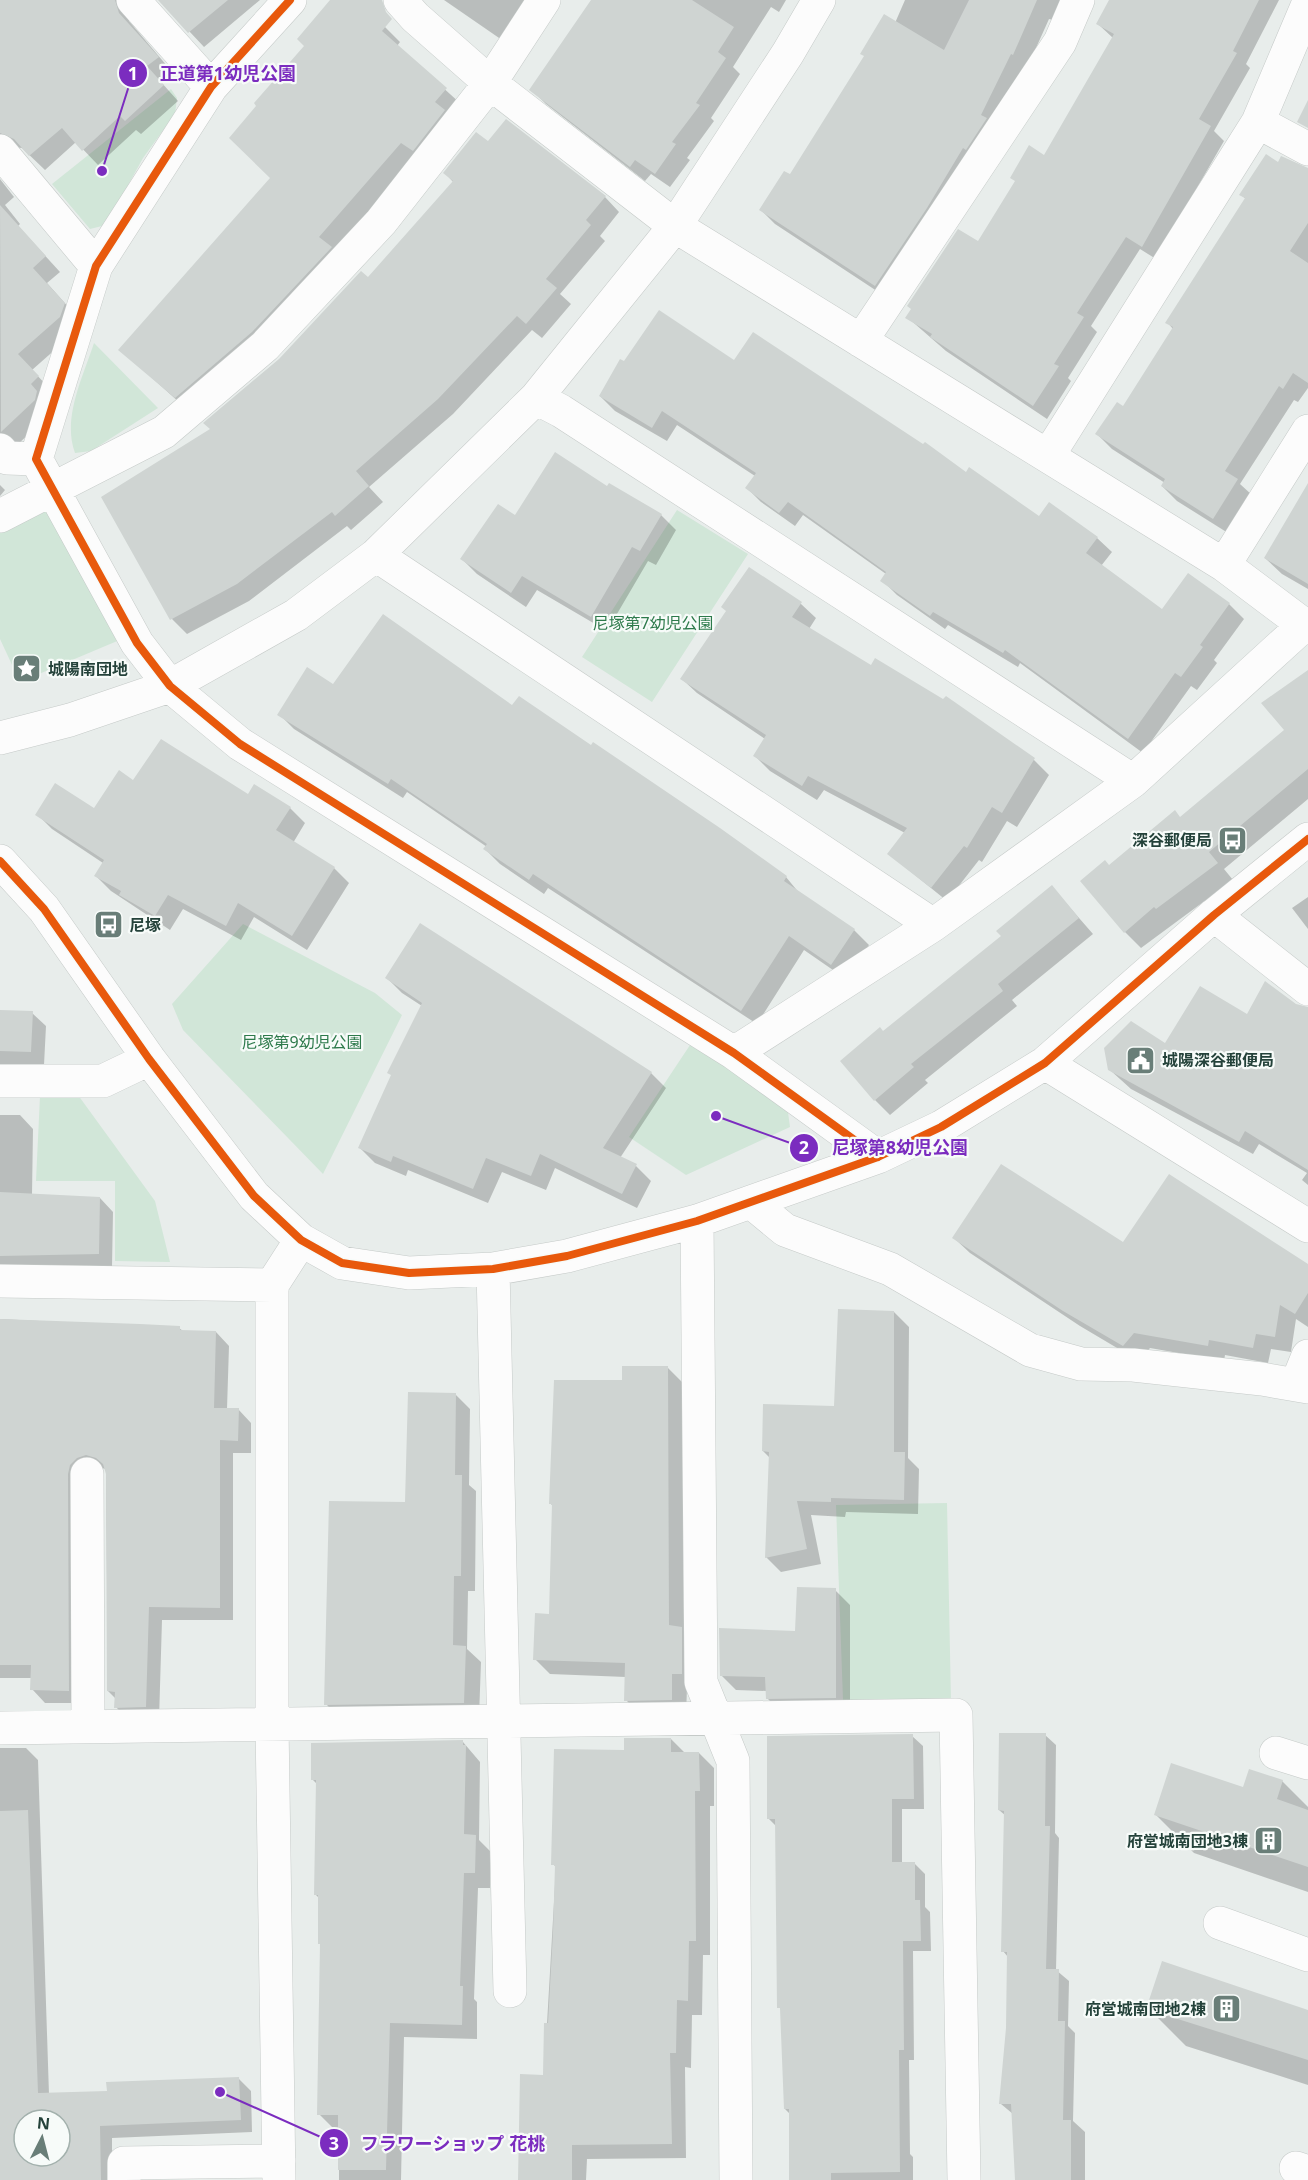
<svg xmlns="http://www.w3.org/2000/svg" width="1308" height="2180" viewBox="0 0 1308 2180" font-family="'Noto Sans','Noto Sans JP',sans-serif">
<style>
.green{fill:#d1e6d8}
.shadow{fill:#0003;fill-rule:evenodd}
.building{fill:#cfd4d2;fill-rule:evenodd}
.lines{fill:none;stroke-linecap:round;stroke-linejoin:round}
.minor-casing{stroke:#c5cac8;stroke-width:34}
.minor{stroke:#fcfcfc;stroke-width:33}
.cycleway-casing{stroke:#f7fbf9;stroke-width:11}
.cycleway{stroke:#e8590c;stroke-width:8}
.labels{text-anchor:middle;stroke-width:4.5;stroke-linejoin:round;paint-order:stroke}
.park-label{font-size:16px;fill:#2d7a4b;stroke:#f7fbf9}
.poi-label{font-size:16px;font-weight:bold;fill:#24423a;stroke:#f7fbf9;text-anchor:start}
.leader{fill:none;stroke:#7b2cbf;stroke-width:2}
.callout-dot{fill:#7b2cbf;stroke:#f7fbf9;stroke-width:2}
.mark-label{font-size:18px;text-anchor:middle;font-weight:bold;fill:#fff}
.callout-label{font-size:18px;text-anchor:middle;font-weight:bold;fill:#7b2cbf;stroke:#f7fbf9;stroke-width:4.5;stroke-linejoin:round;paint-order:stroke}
</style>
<rect width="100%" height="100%" fill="#e8edeb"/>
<path class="green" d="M171,89l6,9 -2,16 -32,44 -37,67 -16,4 -38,-45z
M94,343l64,65 -67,43 -16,2c-13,-35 8,-76 19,-110z
M49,509l73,130 -102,43 -20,-43v-109z
M677,510l71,44 -96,148 -70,-45z
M243,924l132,69 27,22 -79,159 -140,-144 -11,-26z
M692,1042l95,63 3,22 -104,48 -57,-38z
M78,1095l77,106 15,61 -55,-1v-80h-79l4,-85z
M947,1503l4,199 -108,-2 -7,-195z"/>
<path class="shadow" d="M0,0h137l-8,10v11l44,52 -12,9 17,19 -37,33 -5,-4 -38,35 -22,-23 -31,28 -23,-22 -10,-1 -12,9z
M160,0h100l-56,47z
M332,0h22l31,27 15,15 -3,4 64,58 -2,22 -269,286 -69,-62 151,-172 34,-132z
M444,0h85l-27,40z
M592,0h194l-7,12 -8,-5 -38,60 7,7 -29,44 3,3 -27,37 3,2 -20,27 -19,-13 -6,7 -99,-77 -15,-15z
M905,0h157l-9,20 -4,-1 -22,49 -138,231 -114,-75 -14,-14 29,-34 105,-153z
M1111,0h168l-33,64 4,4 -36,63 10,10 -68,118 -16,-10 -49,77 6,6 -29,46 3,3 -24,38 -101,-68 -39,-34 71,-74 67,-86 68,-119 -15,-14z
M489,143l116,54 14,15 -19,24 5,5 -45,53 11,10 -29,34 -10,-8 -79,84 -84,73 14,15 -32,28 -4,-4 -98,75 -62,33 -15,-15 39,-190 69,-69 88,-81 86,-96 -9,-10z
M1279,164l29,5v219l-10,14 -4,-2 -54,84 12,11 -24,38 -51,-32 -15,-15 3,-3 -53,-34 -15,-15 27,-26 49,-79 -6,-7 79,-123 -5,-4z
M0,179l14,18 -9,8 15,19 -2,2 42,46 -13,11 32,36 -4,13 -43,38 21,22 -4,23 -33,31 -16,10z
M735,362l232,112 72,44 58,20 15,14 -11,14 62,45 26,-36 40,29 15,15 -30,41 3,3 -20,27 -6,-4 -48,67 -123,-90 -2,4 -70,-42 -3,4 -48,-34 -15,-15 4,-6 -83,-59 -8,11 -34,-24 -14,-14 8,-12 -78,-51 -10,16 -52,-30 -15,-15z
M0,485l5,5 -5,6z
M607,488l54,27 15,15 -20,35 -8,-4 -41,70 -70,-41 -11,17 -49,-33 -15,-15 53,-42z
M1308,518v71l-26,-15 -17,-16z
M749,569l52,35 15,14 -7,11 63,38 71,34 3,-3 88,62 15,15 -32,52 -10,-6 -25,41 -3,-2 -32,41 -58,-47 16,-21 -81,-43 -7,10 -47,-29 -15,-15 10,-17 -68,-46 -15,-14 45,-67z
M1308,672v127l-84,70 9,11 -92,68 -16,-16 -16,-65 72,-49 105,-88z
M333,686l180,22 273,169 14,17 54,36 15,15 -23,34 -42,-29 -47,74 -209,-136 -4,6 -44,-30 -15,-15 2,-2 -80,-55 -4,6 -109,-69 -15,-15z
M134,782l114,14 42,12 15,15 -12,20 41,25 15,15 -42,67 -53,-33 -13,23 -58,-31 -13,21 -59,-39 -15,-15 7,-13 -51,-34 -15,-15 58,-4z
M1052,887l41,47 -81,66 5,6 -92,74 3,3 -38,32 -15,-15 9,-67 119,-97z
M1308,897v32l-16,-21z
M420,925l231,148 15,15 -46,70 16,8 15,15 -14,27 -82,-40 -9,22 -44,-18 -14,31 -80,-33 -2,6 -31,-13 -15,-15 62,-142 -20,-13 -15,-15z
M0,1011l32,2 14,13 -2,39 -44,-1z
M1247,1016l61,4v165l-6,-5 5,-7 -48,-29 -6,10 -122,-65 -21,-19 56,-25z
M0,1115h20l13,14 -1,66 68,3 13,14 -1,55 -112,1z
M954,1238l169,6 185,22v61l-12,-8 -5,33 -20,-3 -3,14 -43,-8 -1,6 -74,-13 -11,13 -59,-35 -110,-73z
M894,1312l15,15 -1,131 11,11 -1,45 -72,-2 -1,5 -34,-2 10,49 -40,8 -15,-15 4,-99 -7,-7 73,-43z
M0,1319l179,9 4,3 33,1 13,14 -2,63h11l13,14v30h-18v167h-71l-3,100 -30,1 -13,-14v-8l-8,-8 -2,-222 -5,-1 -19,235h-37l-13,-14v-11h-32z
M668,1368l15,15 1,248 12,12 -9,45 -1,27h-45l-15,-15v-23l-76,-3 -15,-15 16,-43 2,-110 -3,-3 74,-121z
M455,1394l15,15 -1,76 7,6 -1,100h-7l-1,58 14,13 -2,55 -138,2 -15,-15 80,-201z
M835,1590l15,15v107l-68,1 -15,-15v-7l-31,-1 -15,-15 76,-43z
M1045,1735l11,10 -1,88 4,5 -3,132 13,11 -1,45 7,7 -2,88 12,11v48h-69l-3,-66 -12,-10 6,-76 1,-71 -5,-6 3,-135 -7,-6z
M912,1736l11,10 1,63h-22v54h12l11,11v33l5,5 1,39h-18l1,109h-5l1,94 3,3v23h-122l-1,-66 -5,-5 -3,-99 -3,-3 -2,-180 -9,-9z
M671,1739l14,14h14l15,15v38h-4v149h-7l-1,60h-10l-1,53 -6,-1 1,91 -99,1 -1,21h-66l24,-104 12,-209 -3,-3 72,-112z
M463,1742l17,20 -1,78 11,11v37h-12l-4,111 3,3v37l-73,-2 -3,143h-62v-51h-5l-15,-15 3,-168 -3,-3 1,-44 -5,-5 2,-110 -5,-5z
M0,1748h26l12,12 11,334 59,-2 131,-13 12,12 1,41 -140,6v42h-112zM24,2120h36v36h-36z
M1282,1781l26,26v85l-114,-39 -38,-38 88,-26z
M1148,2008l160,2v75l-122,-39z"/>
<path class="building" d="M0,0h115l4,13 40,44 -12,9 17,19 -39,36 -5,-5 -38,35 -20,-23 -33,28 -15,-17 -14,-6z
M158,0h70l-40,33z
M330,0h52l4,12 6,7 -10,12 65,57 -12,14 10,8 -32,41 -12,-8 -82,94 13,10 -80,85 -77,66 -57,-48 152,-172 -41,-40 27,-32 -2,-3 50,-57 -7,-7z
M591,0h101l42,27 -16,25 8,6 -30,45 4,2 -28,37 4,2 -21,30 -20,-14 -5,7 -101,-77z
M969,0h68l-24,55 -2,-1 -30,61 6,3 -21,32 -3,-2 -36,60 -52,78 -116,-76 25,-39 6,3 74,-118 -4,-2 24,-40 60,36z
M1109,0h150l-26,51 4,2 -38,66 12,7 -69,121 -16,-10 -49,76 7,4 -30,47 5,2 -26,40 -103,-69 2,-3 -27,-16 6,-9 -4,-3 51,-77 20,12 37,-60 -5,-3 19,-33 15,10 70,-121 -18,-10z
M1308,100v28l-11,-6z
M506,119l100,77 -20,24 5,5 -45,54 11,9 -31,36 -9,-8 -79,83 -82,72 13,15 -34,30 -3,-4 -95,72 -67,36 -69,-123 109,-68 -7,-6 76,-64 82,-88 7,6 85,-96 -10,-8 33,-41 12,9z
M1266,154l12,8 3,-6 27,12v55l-18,28 18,12v120l-15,-10 -10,16 -4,-3 -54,85 13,8 -25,40 -52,-33 4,-7 -70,-45 22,-32 6,4 50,-79 -8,-4 80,-125 -6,-3z
M0,205l46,51 -13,12 32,35 -5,14 -42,37 21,22 -8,8 6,7 -2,9 -34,32z
M659,310l75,50 19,-28 170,112 2,-2 41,30 3,-5 70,49 10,-14 49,35 -12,16 76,56 26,-36 42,30 -30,42 3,2 -22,30 -6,-4 -47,66 -123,-89 -2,3 -70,-41 -3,4 -50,-35 6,-9 -98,-70 -9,11 -34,-25 11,-15 -94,-62 -10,17 -53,-32 21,-37 4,2z
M555,452l52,34 2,-3 53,31 -22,37 -8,-4 -41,70 -69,-41 -11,17 -51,-34 38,-55 17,11z
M1308,483v101l-44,-26z
M749,567l53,35 -10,15 79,48 4,-7 68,41 3,-3 89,62 -33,55 -10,-6 -25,41 -3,-2 -33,42 -44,-34 20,-26 -99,-52 -6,10 -49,-30 13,-21 -86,-56 46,-68 -5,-4z
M383,614l129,91 7,-9 72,49 2,-3 127,86 67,48 -3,5 71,48 -24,36 -42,-29 -48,75 -208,-137 -4,6 -46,-31 4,-5 -96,-65 -3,5 -111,-69 30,-48 26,17z
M1308,670v99l-99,83 9,11 -62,46 -2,-2 -30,26 -44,-52 25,-21 4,5 66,-55 5,7 104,-87 -23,-27z
M161,739l87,55 6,-10 37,23 -15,23 59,37 -43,69 -54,-33 -12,23 -58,-31 -13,21 -36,-21 2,-4 -27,-15 10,-16 -69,-45 20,-32 39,25 25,-38 14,10z
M1052,885l27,33 -81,66 5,7 -92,73 3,3 -40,34 -34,-40 40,-34 3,4 118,-95 -5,-5z
M420,923l232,149 -49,76 34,16 -15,30 -82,-40 -9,22 -45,-18 -13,31 -80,-33 -2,6 -33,-14 33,-73 -4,-2 35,-70 -37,-25z
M1265,981l31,23 12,3v163l-63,-39 -6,11 -131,-72 -4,-22 27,-27 34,22 35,-57 47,28z
M0,1010l33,1 -2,41 -31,-1z
M1001,1164l122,78 46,-68 139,90v29l-13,21 -15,-9 -5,32 -19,-3 -3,14 -44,-8 -1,6 -74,-13 -11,13 -60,-35 -111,-73z
M0,1192l100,5 -1,57 -99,2z
M838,1309l56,2v141h11l-1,48 -73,-2v4l-34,-1 10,48 -42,9 4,-106 -7,-1 1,-47 71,2z
M0,1319l140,5 40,2v4l36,1 -2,77h25l-1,33 -18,-1v168l-71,-1 -3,100 -32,1 1,-16 -8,-1 -1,-217 -3,-10 -7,-6 -10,-3 -9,3 -7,7 -2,9 1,217 -39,-1 1,-25h-31z
M622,1366h46l1,259 13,2v47h-10v26l-48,1 1,-38 -92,-3 2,-47 14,1 3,-110h-3l5,-124h68z
M408,1392l48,1 -1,82h7l-1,101h-7l-1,69 13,1 -2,57 -140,2 5,-204 76,1z
M797,1587l39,1v110l-70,1 -1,-22 -45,-1 -1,-48 76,3z
M999,1733h47l-1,93h5l-4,143h13l-1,52h7l-2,99h8v60h-56l-4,-76h-12l7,-76 1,-76h-6l3,-141 -6,-1z
M913,1734l1,65h-22v63h23v38h5l1,41h-18l1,109h-5l1,122 -69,1v7h-42v-71h-5l-4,-101h-3l-2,-189h-8v-83z
M624,1738h47v14h28l1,39h-5l1,150h-7l-1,60 -11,-1 -1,53h-6l2,91 -100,1v35h-54l2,-106 23,1 1,-52h4l5,-91 2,-67h-4l3,-116 70,1z
M463,1740v5h3l-2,89 12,1 -1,38h-11l-4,113h3l-1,39 -72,-2 -4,147h-48v-55h-21l3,-171h-2v-49h-4l2,-115h-5v-37z
M1171,1763l72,24 6,-18 34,11 -6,19 31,11v57l-154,-52z
M28,1810l10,283 69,-2 -1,-9 133,-5 2,43 -141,6 1,54h-101v-369zM24,2120h36v36h-36z
M1162,1961l146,49v50l-162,-51z"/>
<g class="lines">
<defs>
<path id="minor" d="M133,0l78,87
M290,0l-79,87 -115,179 -60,193 101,184 33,43 70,58 494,309 144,104
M400,0l15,17 75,66 185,143 549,339 84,63
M1258,122l50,27
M0,151l96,115
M861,341l199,-299 18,-42
M536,398l25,13 572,370
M0,450l7,8 29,1
M1048,456l210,-334 50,-118
M0,516l164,-84 101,-86 116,-124 109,-139 54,-83
M376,555l557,370
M1224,565l84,-134
M0,738l70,-18 100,-34 126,-71 80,-60 160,-157 139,-172 113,-173 31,-53
M0,861l44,48 105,150 105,137 47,44 41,23 67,10 84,-4 74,-13 130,-35 181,-64 63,-30 104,-64 169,-148 94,-76
M1214,915l94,74
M734,1053l199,-128 200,-144 171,-156
M1045,1063l263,163
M0,1081h103l46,-22
M751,1202l34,28 105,39 140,81 51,14 52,1 129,14 46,8
M697,1221l4,461 32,79 3,419
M493,1269l17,722
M0,1281l272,4
M1297,1383l11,-27
M87,1474l1,252
M0,1728l956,-13 8,465
M1276,1753l32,10
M1220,1923l88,32
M1296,2168l12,4
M124,2180v-17l155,-2
M279,2180l-7,-456v-439l29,-45"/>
</defs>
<use href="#minor" class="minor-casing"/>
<use href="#minor" class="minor"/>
<defs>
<path id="cycleway" d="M290,0l-79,87 -115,179 -60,193 101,184 33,43 70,58 494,309 144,104
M0,861l44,48 105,150 105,137 47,44 41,23 67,10 84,-4 74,-13 130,-35 181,-64 63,-30 104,-64 169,-148 94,-76"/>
</defs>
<use href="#cycleway" class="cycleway-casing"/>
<use href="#cycleway" class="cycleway"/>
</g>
<defs>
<symbol id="sight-square" viewBox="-11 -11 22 22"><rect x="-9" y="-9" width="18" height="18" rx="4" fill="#697e78" stroke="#f7fbf9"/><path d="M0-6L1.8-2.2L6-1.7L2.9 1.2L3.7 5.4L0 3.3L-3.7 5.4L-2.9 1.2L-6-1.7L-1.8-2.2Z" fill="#fff"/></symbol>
<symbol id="bus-square" viewBox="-11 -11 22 22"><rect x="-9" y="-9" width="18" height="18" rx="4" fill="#697e78" stroke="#f7fbf9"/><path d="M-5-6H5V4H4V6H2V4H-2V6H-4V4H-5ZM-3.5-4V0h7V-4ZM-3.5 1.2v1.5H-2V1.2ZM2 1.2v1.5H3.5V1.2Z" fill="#fff"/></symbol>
<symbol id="civic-square" viewBox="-11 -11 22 22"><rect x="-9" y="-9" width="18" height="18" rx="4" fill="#697e78" stroke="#f7fbf9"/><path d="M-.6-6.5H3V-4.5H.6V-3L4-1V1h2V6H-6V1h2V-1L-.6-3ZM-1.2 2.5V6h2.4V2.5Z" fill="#fff"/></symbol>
<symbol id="building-square" viewBox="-11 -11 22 22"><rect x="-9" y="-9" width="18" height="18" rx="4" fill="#697e78" stroke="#f7fbf9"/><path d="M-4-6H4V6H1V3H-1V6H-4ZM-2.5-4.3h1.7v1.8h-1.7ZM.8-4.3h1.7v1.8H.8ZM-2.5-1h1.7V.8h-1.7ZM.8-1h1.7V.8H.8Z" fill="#fff"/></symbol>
</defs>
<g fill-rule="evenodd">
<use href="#sight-square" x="10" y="652" width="33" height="33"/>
<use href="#bus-square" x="1216" y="824" width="33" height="33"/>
<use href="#bus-square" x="92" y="908" width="33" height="33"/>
<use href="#civic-square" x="1124" y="1044" width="33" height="33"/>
<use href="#building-square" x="1252" y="1824" width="33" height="33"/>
<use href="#building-square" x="1210" y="1992" width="33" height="33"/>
</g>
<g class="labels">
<g class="park-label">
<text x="653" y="629">尼塚第7幼児公園</text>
<text x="302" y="1048">尼塚第9幼児公園</text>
</g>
<g class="poi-label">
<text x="48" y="675">城陽南団地</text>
<text x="1212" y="846" text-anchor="end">深谷郵便局</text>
<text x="129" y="931">尼塚</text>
<text x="1162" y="1066">城陽深谷郵便局</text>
<text x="1248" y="1847" text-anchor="end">府営城南団地3棟</text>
<text x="1206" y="2015" text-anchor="end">府営城南団地2棟</text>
</g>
</g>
<path class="leader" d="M102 171L133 73M716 1116L804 1148M220 2092L334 2143"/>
<g class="callout-dot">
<circle cx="102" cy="171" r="6"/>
<circle cx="716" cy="1116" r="6"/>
<circle cx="220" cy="2092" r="6"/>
<circle cx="133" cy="73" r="15"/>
<circle cx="804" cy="1148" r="15"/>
<circle cx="334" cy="2143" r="15"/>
</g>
<g class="mark-label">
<text x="133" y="80">1</text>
<text x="804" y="1154">2</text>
<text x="334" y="2150">3</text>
</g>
<g class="callout-label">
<text x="228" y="80">正道第1幼児公園</text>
<text x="900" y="1154">尼塚第8幼児公園</text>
<text x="453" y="2150">フラワーショップ 花桃</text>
</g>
<g transform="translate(42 2138) rotate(6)"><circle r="28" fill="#f7fbf9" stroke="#a3b1ad" stroke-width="1.5"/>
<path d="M0-4.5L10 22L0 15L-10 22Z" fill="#697e78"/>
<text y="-9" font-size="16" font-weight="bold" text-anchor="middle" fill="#24423a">N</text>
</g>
</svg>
